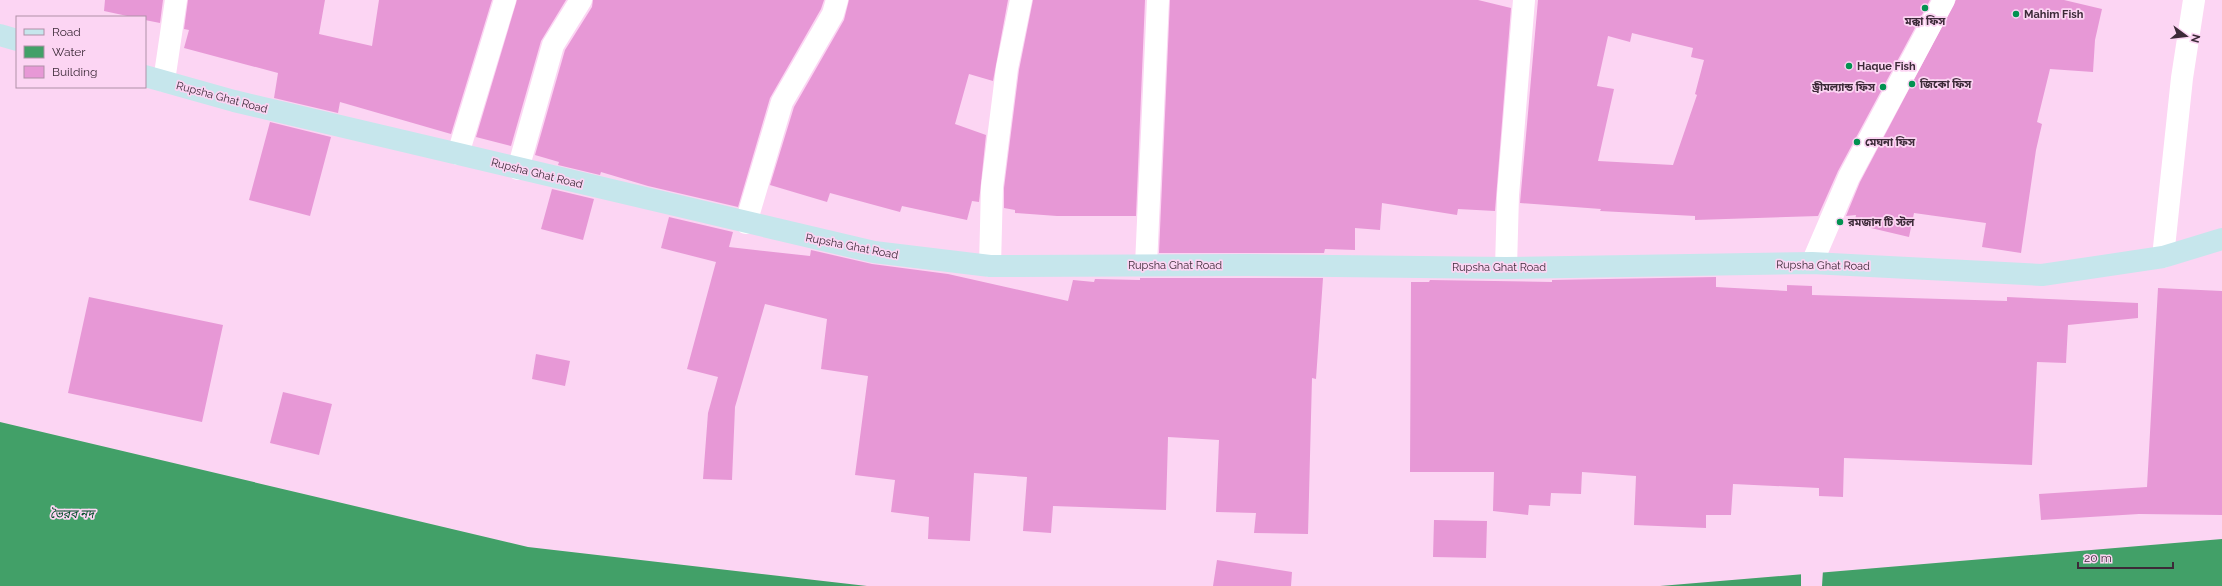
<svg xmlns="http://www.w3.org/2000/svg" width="2222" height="586" viewBox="0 0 2222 586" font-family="Raleway,'Noto Sans Bengali',sans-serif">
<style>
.water{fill:#42a068}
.pier{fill:#fcd5f3}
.building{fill:#e798d6;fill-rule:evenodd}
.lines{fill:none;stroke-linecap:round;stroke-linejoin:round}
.street{stroke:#fff;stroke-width:22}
.secondary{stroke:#c6e6ec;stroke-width:22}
.poi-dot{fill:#029251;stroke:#fcd5f3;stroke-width:1.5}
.labels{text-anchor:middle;stroke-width:3.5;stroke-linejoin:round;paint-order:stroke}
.poi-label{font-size:11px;font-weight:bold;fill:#3c2a38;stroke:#fcd5f3;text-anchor:start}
.street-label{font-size:11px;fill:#3c2a38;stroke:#fcd5f3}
.water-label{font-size:12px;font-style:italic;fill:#034e29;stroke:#fcd5f3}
</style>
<rect width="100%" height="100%" fill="#fcd5f3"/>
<path class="water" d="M0,422l528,125 339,39h-867z
M2222,539v47h-562z"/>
<path class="pier" d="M1823,570l-1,16h-21v-14z"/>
<path class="building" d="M105,0h58l-3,23 -15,-3v-3h-13l-28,-6z
M188,0h137l-6,34 53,12 7,-46h113l-41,134 -111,-32 -2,11 -64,-15 4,-25 -94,-25 5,-18 -5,-1z
M517,0h49l-25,41 -30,105 -35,-9z
M593,0h231l-3,9 -51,89 -32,109 -90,-21 -47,-14 -1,3 -42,-10 1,-3 -24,-7 30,-105 27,-43z
M849,0h159l-15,81 -24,-7 -14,50 31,11 -7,67 -7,-1 -5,19 -65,-14 -2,6 -70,-19 -3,9 -57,-17 24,-78 50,-87z
M1033,0h112l-9,216h-79l-42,-3v-3l-11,-2v-20l15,-118z
M1170,0h308l33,8 -16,203 -37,-2 -1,6 -75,-12 -2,27 -25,-2v22l-30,-1 -1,4h-165z
M1538,0h392l-92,171 -20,45 -123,4v-4l-95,-5 1,-2 -81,-6zM1632,33l61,15 -2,9 13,3 -9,34 2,1 -24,70 -75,-4 16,-72 -17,-3 11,-50 22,6z
M1956,0h108l38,9 -7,31 -2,32 -43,-3 -13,53 5,2 -6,26 -15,103 -39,-6 4,-24 -72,-10 -5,24 -55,-13 2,-9 -10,1 14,-34z
M270,122l61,15 -21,79 -61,-16z
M552,189l42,10 -11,41 -42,-11z
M669,217l64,15 -4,15 81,9 1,-6 61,14 76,10 120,27 5,-21 21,2 1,-3 45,1v-2h183l-7,101 -4,-1 -4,156 -54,-1 2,-20 -40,-1 3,-72 -51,-3 -2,73 -113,-4 -2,27 -28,-2 4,-54 -53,-4 -4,68 -42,-2 1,-22 -38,-5 4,-32 -40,-5 13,-99 -47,-7 6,-50 -62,-15 -30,103 -3,73 -29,-1 5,-66 10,-36 -31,-8 29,-107 -55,-14z
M1716,277v10l71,4v-6l25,1v9l195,6v-4l131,6v15l-70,7 -2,38 -29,-1 -5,103 -188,-7 -1,39 -24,-1v-8l-86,-4 -2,31h-25v13l-72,-3 2,-49 -54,-4 -1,22 -30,-1 -1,13 -21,-1 -1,10 -35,-4 1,-39h-84l1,-190h18l1,-2 122,2v-2z
M2158,288l64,3v224l-83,-1 -98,6 -2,-26 108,-7z
M89,297l134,28 -21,97 -134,-29z
M536,354l34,7 -5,25 -33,-7z
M283,392l49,12 -13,51 -49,-12z
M1434,520l53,1 -1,37 -53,-1z
M1217,560l75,12 -1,14h-78z"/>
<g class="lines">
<path class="street" d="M164,81l12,-81
M458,154l47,-154
M518,169l35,-124 28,-45
M746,223l36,-121 51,-88 4,-14
M2163,257l19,-179 12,-78
M1812,263l37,-86 95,-177
M1146,265l12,-265
M990,266l2,-79 15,-119 14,-68
M1506,268l2,-73 16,-195"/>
<path class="secondary" d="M0,35l17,5
M145,76l89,25 640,151 116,14 257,-1 259,3 306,-5 230,12 121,-18 59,-18"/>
</g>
<g class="poi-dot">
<circle cx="1925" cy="8" r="4"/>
<circle cx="2016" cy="14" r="4"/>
<circle cx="1849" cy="66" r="4"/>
<circle cx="1912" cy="84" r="4"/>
<circle cx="1883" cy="87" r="4"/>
<circle cx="1857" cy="142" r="4"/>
<circle cx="1840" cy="222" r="4"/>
</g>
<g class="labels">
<g class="poi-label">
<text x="2024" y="18">Mahim Fish</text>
<text x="1925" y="25" text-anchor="middle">মক্কা ফিস</text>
<text x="1857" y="70">Haque Fish</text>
<text x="1920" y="88">জিকো ফিস</text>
<text x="1875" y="91" text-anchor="end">ড্রীমল্যান্ড ফিস</text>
<text x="1865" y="146">মেঘনা ফিস</text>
<text x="1848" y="226">রমজান টি স্টল</text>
</g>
<g class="street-label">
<text transform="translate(222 97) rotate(15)" y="4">Rupsha Ghat Road</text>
<text transform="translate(537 173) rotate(14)" y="4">Rupsha Ghat Road</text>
<text transform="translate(852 246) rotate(11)" y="4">Rupsha Ghat Road</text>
<text x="1175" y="269">Rupsha Ghat Road</text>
<text transform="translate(1823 265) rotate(1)" y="4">Rupsha Ghat Road</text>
<text x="1499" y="271">Rupsha Ghat Road</text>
</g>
<g class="water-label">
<text x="72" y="518">ভৈরব নদ</text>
</g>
</g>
<rect x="16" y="16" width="130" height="72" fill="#fcd5f3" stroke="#af91a8"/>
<rect x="24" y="29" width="20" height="6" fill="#c6e6ec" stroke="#af91a8"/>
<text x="52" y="36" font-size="12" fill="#3c2a38">Road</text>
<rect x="24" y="46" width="20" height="12" fill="#42a068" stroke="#af91a8"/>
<text x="52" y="56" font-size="12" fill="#3c2a38">Water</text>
<rect x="24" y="66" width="20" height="12" fill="#e798d6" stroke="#af91a8"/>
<text x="52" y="76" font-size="12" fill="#3c2a38">Building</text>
<g transform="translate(2186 36) rotate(105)" stroke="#fcd5f3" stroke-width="3" paint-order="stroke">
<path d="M0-3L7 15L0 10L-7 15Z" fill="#3c2a38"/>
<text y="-6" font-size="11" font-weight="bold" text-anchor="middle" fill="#3c2a38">N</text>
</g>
<path d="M2078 562v6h95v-6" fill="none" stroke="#3c2a38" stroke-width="2"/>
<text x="2084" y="562" font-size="12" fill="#3c2a38" stroke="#fcd5f3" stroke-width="3" paint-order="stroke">20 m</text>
</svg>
